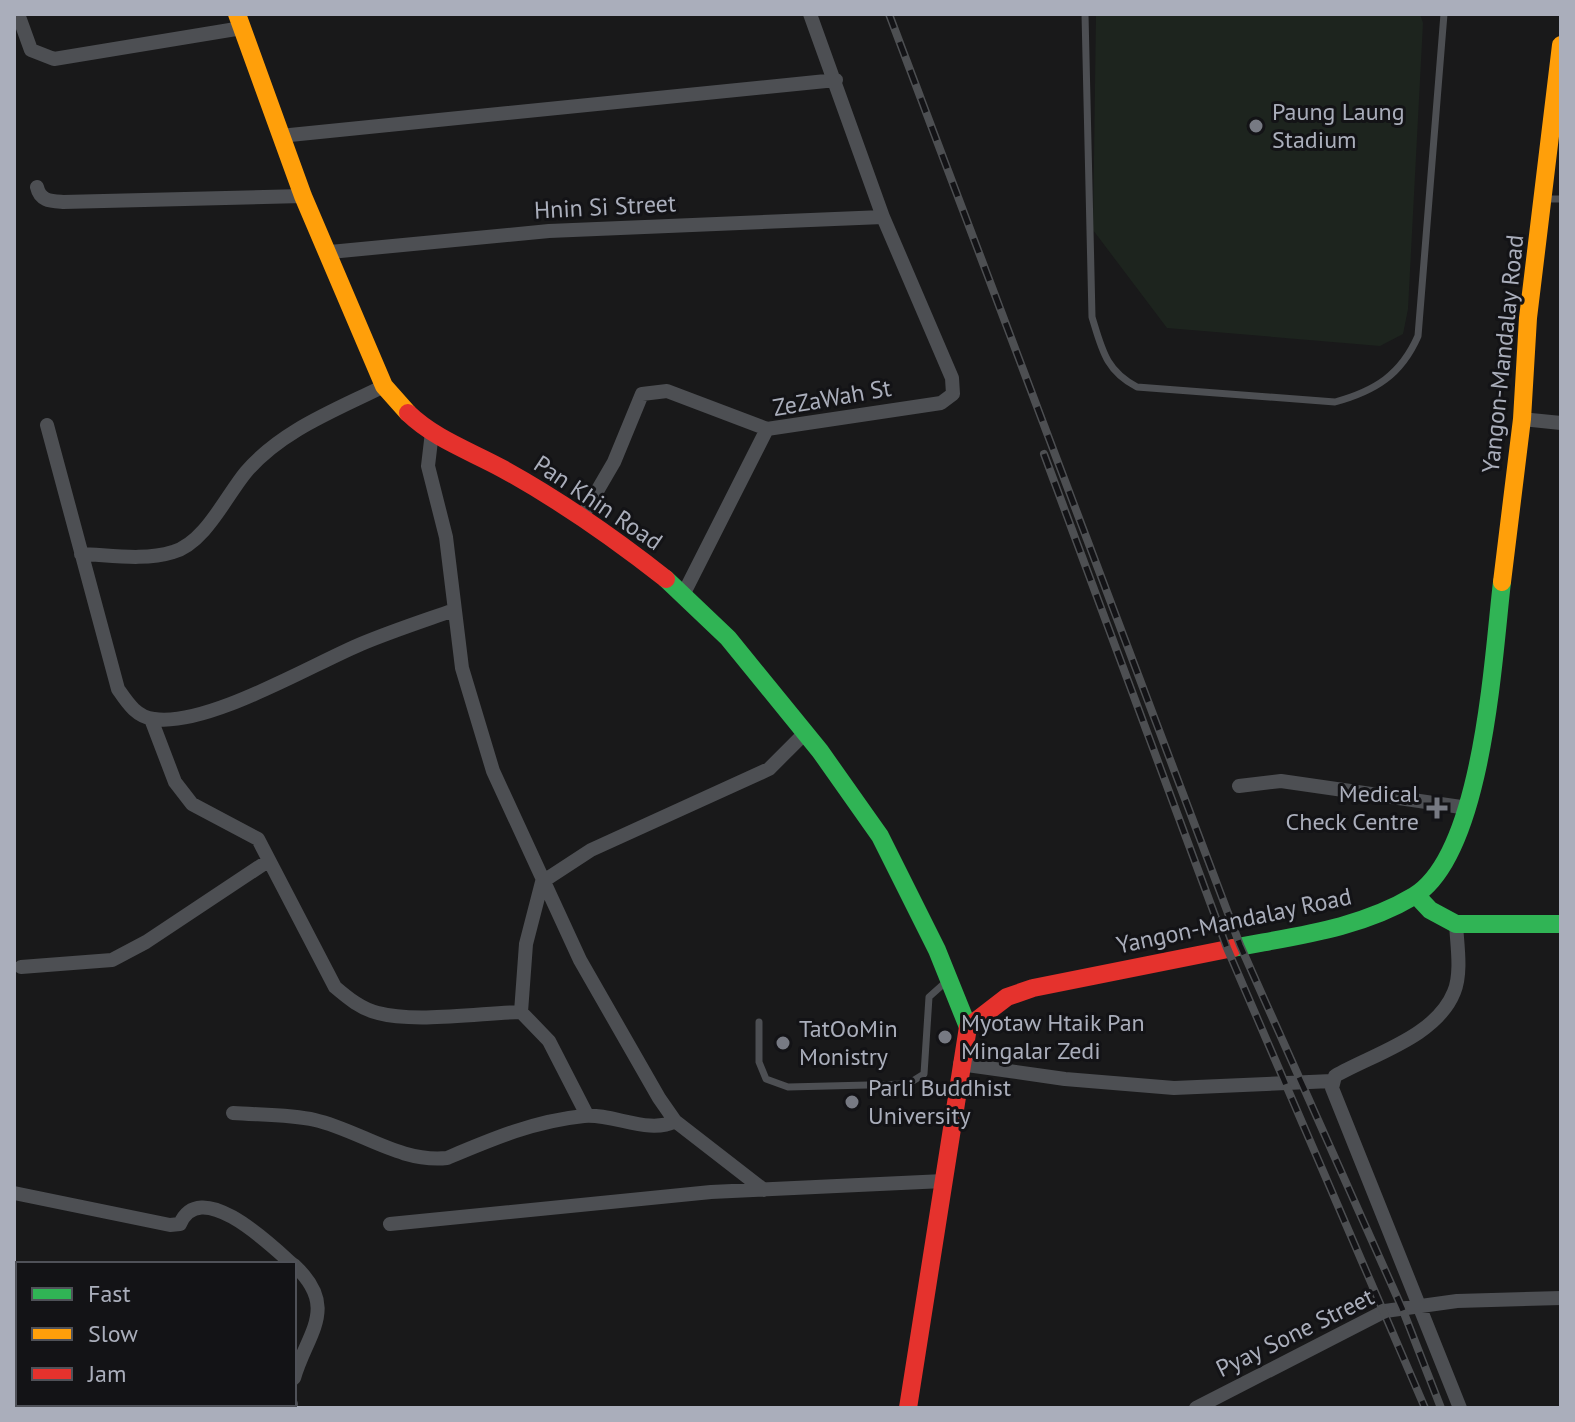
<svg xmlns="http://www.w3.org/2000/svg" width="1575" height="1422" viewBox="0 0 1575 1422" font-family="'PT Sans',sans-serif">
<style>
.green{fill:#1d241e}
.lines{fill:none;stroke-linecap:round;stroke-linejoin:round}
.lane{stroke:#4d4f53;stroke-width:7}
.street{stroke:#4d4f53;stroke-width:14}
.fast{stroke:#30b455;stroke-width:18}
.slow{stroke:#ff9f0a;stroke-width:18}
.jam{stroke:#e5322d;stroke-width:18}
.rail-casing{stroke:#4d4f52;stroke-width:8}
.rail{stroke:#131316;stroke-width:5;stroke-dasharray:15;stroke-linecap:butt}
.poi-dot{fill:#777a83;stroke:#131316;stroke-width:3}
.labels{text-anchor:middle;stroke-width:6;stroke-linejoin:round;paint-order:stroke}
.poi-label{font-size:24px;fill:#aaaebb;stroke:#131316;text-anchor:start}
.street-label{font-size:24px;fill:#aaaebb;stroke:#131316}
</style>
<rect width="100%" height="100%" fill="#19191a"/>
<path class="green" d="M1096,14h324l3,9 -15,286 -5,25 -23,12 -213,-18 -74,-98z"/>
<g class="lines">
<path class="lane" d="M1085,14l7,303c10,33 14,54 45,70l198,15c40,-11 66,-27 83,-66l26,-322
M1545,199h16
M759,1022v40l7,17 22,8 120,-3 16,-10 5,-77 19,-17"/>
<path class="street" d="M18,14l13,36 23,9 188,-31
M280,136l556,-56
M37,187c3,14 14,14 26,15l240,-6
M330,252l219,-21 334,-14
M1522,419l39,4
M47,425l71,264c9,13 18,28 36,30 53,8 157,-54 207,-75 31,-13 62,-23 93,-34
M432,432l-4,34 18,71 16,131 31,103 87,189 79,138 16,23 89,69
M582,517l32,-55 28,-68 25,-3 100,38
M81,554c29,1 63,7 92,-2 32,-9 53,-56 73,-80 36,-42 90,-62 138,-86
M684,593l83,-164 174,-26 12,-9 -1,-16 -69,-161 -73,-203
M151,719l24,63 17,22 66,35 77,148c13,11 26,22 43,26 36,10 104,0 143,-1l28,29 38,74
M1239,786l42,-5 187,27
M1456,924c1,20 6,49 -2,68 -18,45 -81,62 -119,84l-3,12 128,320
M21,967l91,-7 34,-18 122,-81
M521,1012l5,-68 16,-62 49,-32 178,-81 36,-36
M960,1064l105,15 109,9 158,-7
M233,1113c26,2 56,1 82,7 44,10 85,43 132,38 45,-19 87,-37 137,-42 29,-3 65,19 91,5
M14,1193l156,32 10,-1c20,-47 89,19 112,40
M390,1224l321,-32 233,-11
M294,1265c46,43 13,68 0,113
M290,1408l1,-4
M1196,1408l189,-97 72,-10 104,-3"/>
<path class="fast" d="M666,579l62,59 92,113 60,85 57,114 31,77
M1416,895l14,15 26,14h105
M1233,948c62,-12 126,-19 181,-52 69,-42 79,-238 88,-314"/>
<path class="slow" d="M237,14l66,182 81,190 24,27
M1502,582l20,-163 6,-101 33,-273"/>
<path class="jam" d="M408,413c27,26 62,38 95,56 58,32 111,69 163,110
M908,1408l60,-381 39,-30 26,-9 200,-40"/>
<defs>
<path id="rail" d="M889,14l351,931 162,363 39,100
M1044,454l183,494 198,460"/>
</defs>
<use href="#rail" class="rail-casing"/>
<use href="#rail" class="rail"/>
</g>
<g class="poi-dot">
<circle cx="1256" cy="126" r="8"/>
<path d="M1433 796h8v8h8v8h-8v8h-8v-8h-8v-8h8z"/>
<circle cx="945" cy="1037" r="8"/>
<circle cx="783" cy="1043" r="8"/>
<circle cx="852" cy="1102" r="8"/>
</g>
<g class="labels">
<g class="poi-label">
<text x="1272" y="120">Paung Laung<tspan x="1272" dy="28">Stadium</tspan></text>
<text x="1419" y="802" text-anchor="end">Medical<tspan x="1419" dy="28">Check Centre</tspan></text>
<text x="961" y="1031">Myotaw Htaik Pan<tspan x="961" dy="28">Mingalar Zedi</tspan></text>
<text x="799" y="1037">TatOoMin<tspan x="799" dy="28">Monistry</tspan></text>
<text x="868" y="1096">Parli Buddhist<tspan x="868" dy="28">University</tspan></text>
</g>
<g class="street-label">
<text transform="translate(605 207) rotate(-3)" y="8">Hnin Si Street</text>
<text transform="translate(1503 354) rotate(-84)" y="8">Yangon-Mandalay Road</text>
<text transform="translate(832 398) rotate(-10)" y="8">ZeZaWah St</text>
<text transform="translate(598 503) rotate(34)" y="8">Pan Khin Road</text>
<text transform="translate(1234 921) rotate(-12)" y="8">Yangon-Mandalay Road</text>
<text transform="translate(1295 1333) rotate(-26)" y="8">Pyay Sone Street</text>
</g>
</g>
<rect width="1575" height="1422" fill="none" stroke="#aaaebb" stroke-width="32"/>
<rect x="16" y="1262" width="280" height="144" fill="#131316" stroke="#4f5158" stroke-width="2"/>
<rect x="32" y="1288" width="40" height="12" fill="#30b455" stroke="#4f5158" stroke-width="2"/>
<text x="88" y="1302" font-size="24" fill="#aaaebb">Fast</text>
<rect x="32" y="1328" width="40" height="12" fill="#ff9f0a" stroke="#4f5158" stroke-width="2"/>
<text x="88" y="1342" font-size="24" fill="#aaaebb">Slow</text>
<rect x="32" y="1368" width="40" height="12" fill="#e5322d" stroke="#4f5158" stroke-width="2"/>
<text x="88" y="1382" font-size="24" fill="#aaaebb">Jam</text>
</svg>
